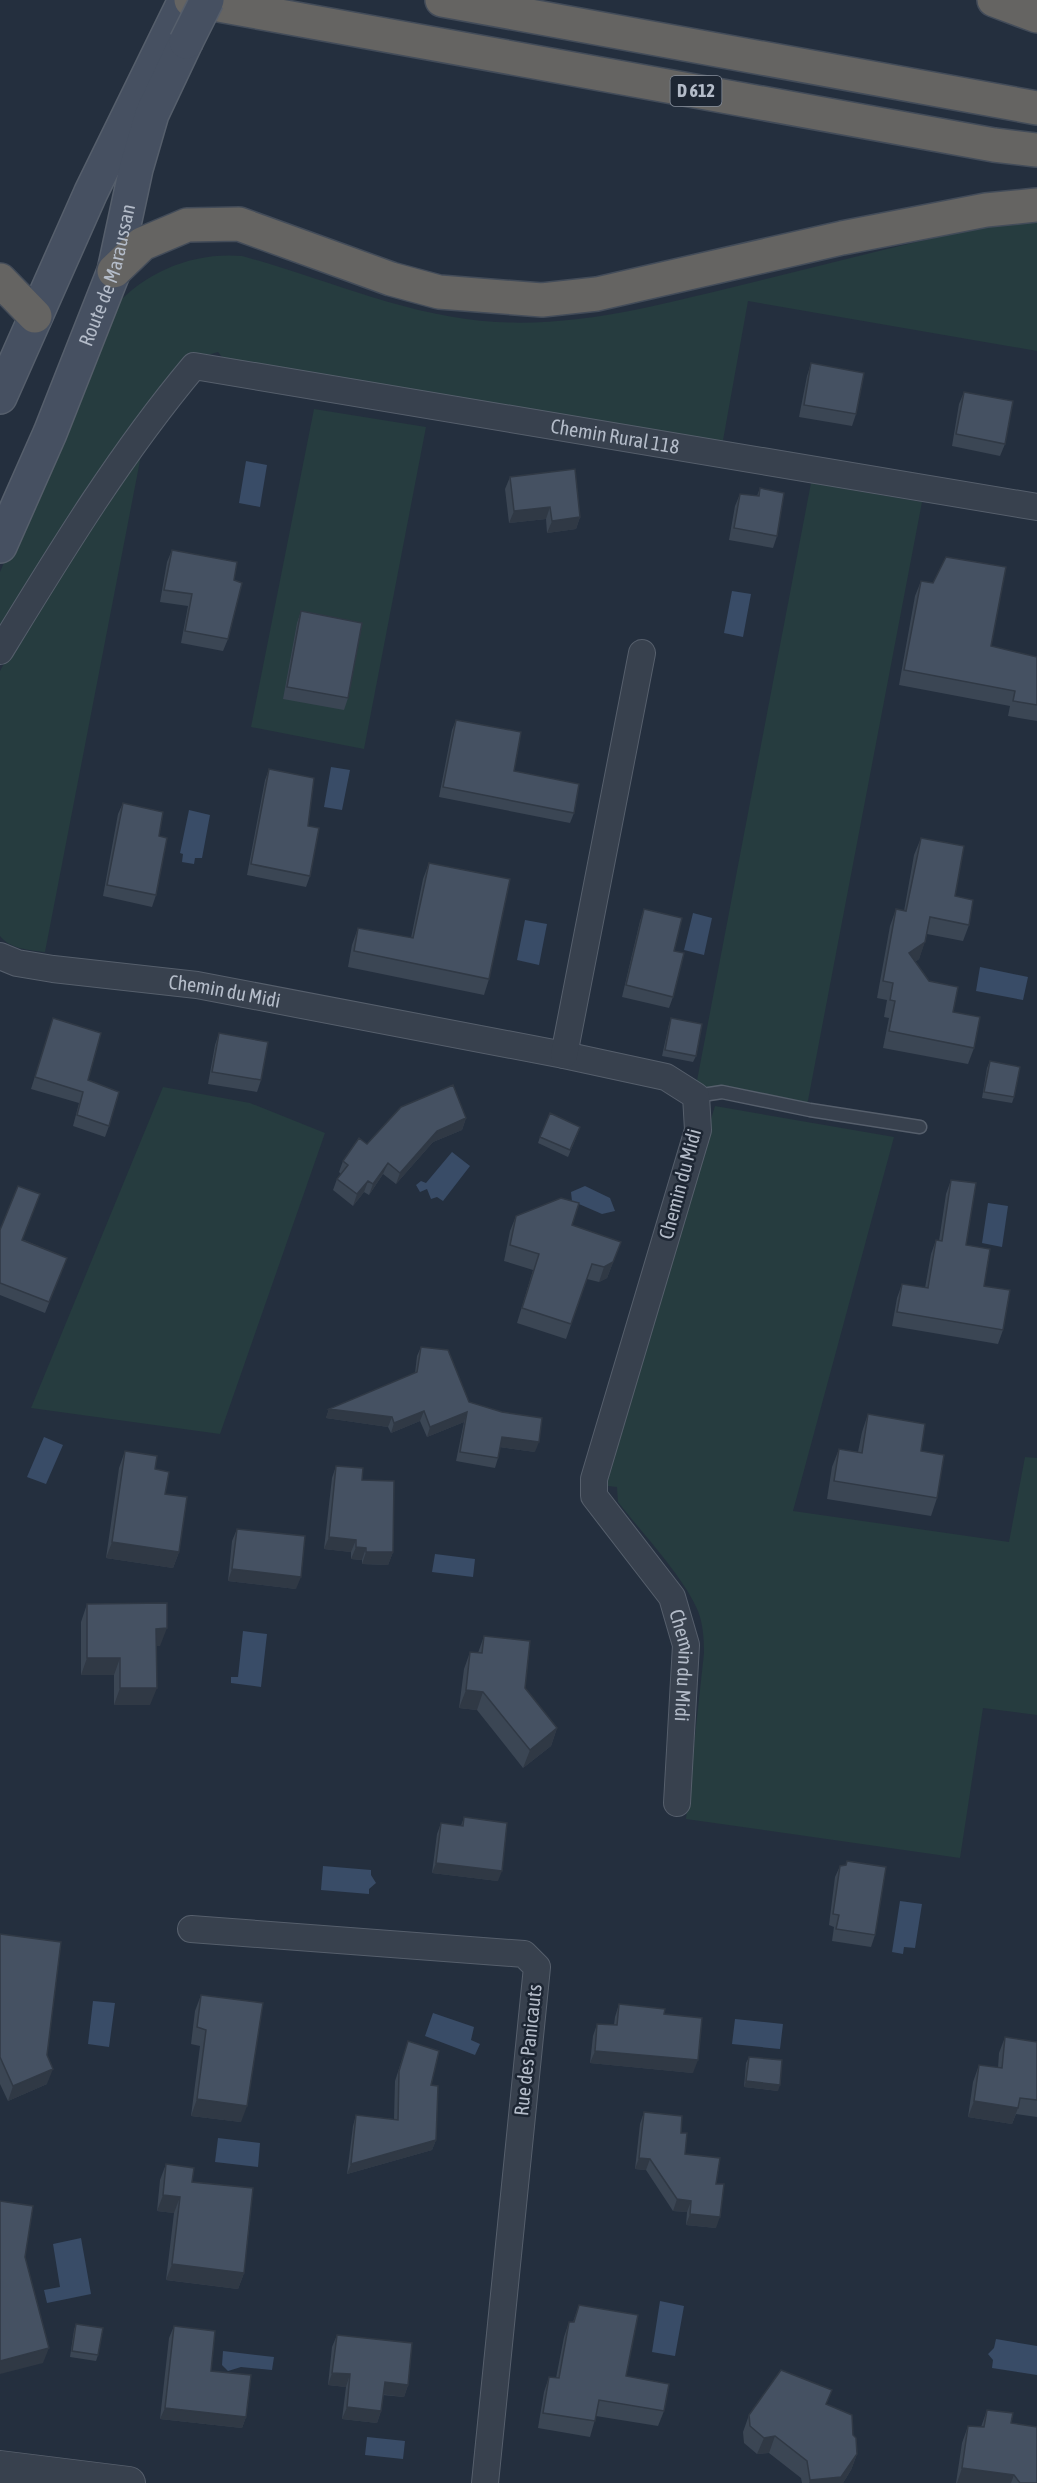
<svg xmlns="http://www.w3.org/2000/svg" width="1037" height="2483" viewBox="0 0 1037 2483" font-family="'Asap Condensed',sans-serif">
<style>
.green{fill:#263c3f}
.water{fill:#394c67}
.lines{fill:none;stroke-linecap:round;stroke-linejoin:round}
.service-casing{stroke:#565f6c;stroke-width:15}
.minor-casing{stroke:#565f6c;stroke-width:28}
.tertiary-casing{stroke:#565f6c;stroke-width:34}
.secondary-casing{stroke:#565f6c;stroke-width:36}
.trunk-casing{stroke:#434c59;stroke-width:36}
.service{stroke:#38414e;stroke-width:12}
.minor{stroke:#38414e;stroke-width:26}
.tertiary{stroke:#38414e;stroke-width:32}
.secondary{stroke:#465061;stroke-width:33}
.trunk{stroke:#656462;stroke-width:33}
.secondary-bridge-casing{stroke:#565f6c;stroke-width:36;stroke-linecap:butt}
.secondary-bridge{stroke:#465061;stroke-width:33}
.wall{fill:#3b4654}
.shaded-wall{fill:#303945}
.building{fill:#455162;stroke:#303945;stroke-width:1.5}
.labels{text-anchor:middle;stroke-width:5;stroke-linejoin:round;paint-order:stroke}
.shield{fill:#1d2633;stroke:#878f9c;stroke-width:1.5}
.shield-label{font-size:18px;font-weight:bold;fill:#b4bcc9}
.street-label{font-size:20px;fill:#b4bcc9;stroke:#1d2633}
</style>
<rect width="100%" height="100%" fill="#242f3e"/>
<path class="green" d="M1037,215v136l-289,-50 -26,145 -496,-84 -8,-10 -33,10 -185,266v-56l114,-265c33,-36 79,-55 128,-51 85,23 165,61 254,66 87,5 170,-19 254,-39 96,-24 191,-48 287,-68z
M314,409l112,18 -62,322 -113,-22z
M144,440l-99,512c-16,-2 -35,-3 -45,-16v-265l31,-57z
M811,483l111,19 -116,609 -111,-20z
M163,1087l87,16 75,30 -105,301 -189,-26z
M715,1106l179,31 -101,374 216,31 16,-85 12,1v257l-54,-7 -23,150 -274,-39 18,-166c0,-14 -1,-29 -6,-42 -14,-34 -56,-78 -80,-109l-1,-15 -18,-2z"/>
<path class="water" d="M246,461l21,4 -7,42 -21,-4z
M732,591l19,3 -8,43 -19,-4z
M331,767l19,3 -8,40 -18,-3z
M189,810l21,5 -8,43h-7l-1,6 -12,-2 1,-8 -3,-1z
M693,913l19,5 -8,37 -20,-5z
M525,920l22,4 -8,41 -22,-5z
M980,967l48,10 -5,23 -47,-9z
M452,1152l18,14 -27,35 -6,-4 -6,2 -4,-10 -7,3 -4,-7 5,-4 5,2z
M585,1186l25,12 5,13 -13,3 -30,-13 -1,-9z
M988,1203l20,3 -6,41 -20,-4z
M44,1437l19,8 -17,39 -19,-7z
M435,1554l40,5 -2,18 -41,-5z
M243,1631l24,3 -6,53 -30,-4v-6h7z
M323,1866l48,4v5l5,8 -7,6v5l-48,-4z
M900,1901l22,3 -7,44 -11,-1 -1,7 -11,-2z
M93,2001l22,2 -6,44 -21,-3z
M433,2013l41,14 -3,13 9,4 -5,11 -50,-19z
M735,2019l48,5 -3,25 -48,-5z
M218,2138l42,5 -2,24 -43,-5z
M81,2238l10,56 -44,9 -3,-13 16,-3 -7,-43z
M660,2301l24,5 -9,50 -23,-4z
M996,2339l41,7v29l-45,-7 1,-8 -5,-6 6,-6z
M223,2351l51,6 -2,13 -31,-3 -13,4 -6,-6z
M367,2437l38,4 -2,18 -38,-4z"/>
<g class="lines">
<defs>
<path id="service" d="M696,1096l26,-4 88,18 110,17"/>
<g id="minor">
<path id="s1" d="M0,651c60,-98 120,-197 194,-285l843,141"/>
<path id="s2" d="M0,956l17,7 36,6 144,16 367,70 102,22 30,19 2,34 -104,349v17l78,101 14,48 -9,158"/>
<path d="M564,1055l78,-402"/>
<path d="M191,1929l333,25 13,13 -52,516"/>
</g>
<path id="tertiary" d="M0,2467l129,16"/>
<g id="secondary">
<path d="M0,397l91,-205 94,-192"/>
<path id="s3" d="M0,546l50,-113 64,-162 22,-102 16,-55 34,-72"/>
</g>
<path id="trunk" d="M191,0l803,145 43,5
M442,0l595,108
M994,0l43,16
M114,271l28,-27 45,-19 52,-1 152,55 48,13 103,8 55,-6 245,-56 144,-28 51,-5
M0,280l35,36"/>
</defs>
<use href="#service" class="service-casing"/>
<use href="#minor" class="minor-casing"/>
<use href="#tertiary" class="tertiary-casing"/>
<use href="#secondary" class="secondary-casing"/>
<use href="#trunk" class="trunk-casing"/>
<use href="#service" class="service"/>
<use href="#minor" class="minor"/>
<use href="#tertiary" class="tertiary"/>
<use href="#secondary" class="secondary"/>
<use href="#trunk" class="trunk"/>
<defs>
<path id="secondary-bridge" d="M186,42l21,-42"/>
</defs>
<use href="#secondary-bridge" class="secondary-bridge-casing"/>
<use href="#secondary-bridge" class="secondary-bridge"/>
</g>
<path class="wall" d="M811,363l45,51 -4,12 -53,-9 8,-41z
M964,392l41,52 -5,12 -48,-10 7,-42z
M510,477l70,40 -4,12 -29,4 -1,-14 -37,4 -4,-34z
M760,488l17,48 -4,12 -44,-8 6,-34 5,-12 17,2z
M172,550l62,30 -6,59 -5,12 -42,-8 7,-37 -28,-4 7,-40z
M921,581l70,65 46,11v64l-29,-5 2,-10 -111,-21 16,-89z
M301,611l47,87 -4,12 -61,-11 14,-76z
M456,720l58,51 60,42 -4,10 -131,-26 13,-67z
M269,769l39,57 2,50 -4,11 -59,-12 18,-95z
M123,803l36,33 -3,59 -4,12 -49,-11 15,-82z
M921,838l34,58 14,29 -6,16 -36,-7 -8,25 -4,3 14,19 24,31 21,36 -6,16 -85,-16 6,-30 -5,-1 3,-17 -10,-2 13,-72 6,-17 8,2 10,-56z
M429,863l60,116 -5,16 -136,-28 4,-22 6,-17 53,10 12,-59z
M644,909l29,88 -4,11 -47,-11 18,-76z
M53,1018l35,62 21,46 -4,11 -32,-11 6,-23 -48,-14z
M671,1018l25,38 -3,6 -31,-6 7,-32z
M219,1033l42,47 -4,12 -49,-8 7,-39z
M990,1061l24,36 -2,6 -30,-5 5,-30z
M466,1118l-4,12 -29,12 -37,42 -13,-10 -14,21 -5,-3 -11,14 -20,-16 4,-11 4,-5 -2,-2 4,-11 24,-17z
M578,1133l-10,24 -30,-14 2,-6z
M951,1180l15,65 37,85 -5,14 -106,-18 5,-28 5,-14 23,4 6,-34 5,-14 3,1 7,-47z
M516,1216l56,9 43,32 -8,21 -8,4 -12,-3 -21,60 -49,-16 16,-53 -29,-9 6,-30z
M0,1230l67,28 -22,55 -45,-18z
M421,1347l48,55 66,50 -35,-5 -2,11 -3,10 -39,-7 8,-39 -37,15 -7,-16 -29,12 -3,-6 -62,-9 3,-9 86,-36 2,-17z
M868,1414l53,37 16,47 -6,18 -104,-17 5,-32 7,-18 19,3 4,-20z
M125,1451l30,18 10,25 14,58 -6,16 -67,-10 13,-90z
M336,1466l26,14 31,72 -5,13 -26,-1v-4l-11,-1v-7l-27,-3 8,-71z
M237,1529l59,60 -68,-8 4,-40z
M87,1604l73,42h-4l-6,59h-36v-30h-33v-53z
M484,1636l73,92 -6,18 -28,22 -46,-58 -18,-2 5,-39 6,-17 8,1z
M464,1817l34,64 -66,-8 5,-39 4,-11 20,3z
M847,1861l28,74 -4,12 -39,-6 2,-14 -5,-2 6,-48 5,-11 6,-1z
M0,1934l47,121v29l-39,17 -8,-17z
M201,1995l40,127 -50,-6 9,-70 -9,-2 4,-33z
M619,2004l74,69 -103,-10 3,-27 4,-12 17,1 1,-8z
M1005,2037l32,5v75l-21,-3 -4,10 -44,-7 5,-35 6,-17 19,3 1,-15z
M408,2041l23,44 5,55 -4,10 -85,24 6,-48 3,-11 38,4 1,-38z
M749,2057l29,34 -34,-4 2,-24z
M644,2112l37,21 4,21 31,30v44l-30,-3 1,-13 -14,-1 -27,-41 -11,-1 5,-45z
M166,2164l78,109 -6,16 -72,-9 8,-67 -17,-2 3,-31z
M579,2305l47,71 38,35 -6,15 -62,-10 -6,21 -52,-9 6,-36 5,-15 7,1 8,-41 5,-15h4z
M76,2324l22,31 -2,6 -26,-4 4,-27z
M174,2326l37,45 35,46 -4,11 -82,-9 9,-81z
M337,2335l71,50 -4,12 -21,-2 -2,16 -4,12 -35,-4 4,-32 -18,-2 4,-38z
M827,2404l26,31 4,19 -6,16 -8,13h-41l-1,-5 -32,-25 -12,1 -13,-11 -1,-11 6,-17z
M987,2410l24,13 26,60h-81l6,-40 6,-17 13,1z"/>
<path class="shaded-wall" d="M550,507l-4,12 -37,4 5,-12z
M580,517l-4,12 -29,4 5,-12z
M925,942l-6,17 -16,11 6,-17z
M466,1118l-4,12 -29,12 -37,42 4,-11 37,-42z
M388,1163l-5,11 -14,21 4,-11z
M368,1181l-4,11 -11,14 4,-12z
M621,1242l-14,36 -8,4 5,-15z
M329,1409l63,8 -4,10 -62,-9z
M424,1411l-4,10 -29,12 3,-10z
M467,1412l-3,10 -37,15 3,-10z
M502,1437l37,5 -4,10 -36,-5z
M329,1537l27,3 -5,12 -27,-3z
M112,1542l67,10 -6,16 -67,-10z
M356,1547l10,1 -4,12 -11,-1z
M366,1552h27l-5,13 -26,-1z
M232,1569l69,8 -5,12 -68,-8z
M167,1628l-7,18h-11l7,-17z
M87,1658h33l-6,17h-33z
M120,1688h37l-7,17h-36z
M466,1690l17,2 -6,18 -18,-2z
M557,1728l-6,18 -28,22 7,-18z
M436,1863l66,8 -4,10 -66,-8z
M595,2051l103,9 -5,13 -103,-10z
M53,2069l-6,15 -39,17 5,-15z
M746,2081l34,4 -2,6 -34,-4z
M197,2099l50,7 -6,16 -50,-6z
M974,2101l44,7 -6,16 -44,-7z
M436,2140l-4,10 -85,24 4,-10z
M639,2158l11,1 -4,11 -11,-1z
M163,2195l17,2 -6,16 -17,-2z
M677,2199l14,2 -4,11 -14,-1z
M690,2214l30,3 -4,11 -30,-3z
M172,2264l72,9 -6,16 -72,-9z
M49,2348l-6,15 -43,11v-13z
M332,2373l18,1 -4,13 -18,-2z
M385,2382l23,3 -4,12 -24,-3z
M347,2407l34,4 -4,12 -35,-4z
M165,2408l81,9 -4,11 -82,-9z
M775,2436l-6,17 -12,1 7,-16z
M857,2454l-6,16 -8,13h-34l1,-3z
M962,2468l52,7 -3,8h-54z"/>
<path class="building" d="M811,363l53,10 -8,41 -52,-9z
M964,392l49,9 -8,43 -49,-10z
M575,469l5,48 -28,4 -2,-14 -36,4 -4,-34z
M760,488l24,5 -7,43 -43,-8 6,-34 19,2z
M172,550l65,12 -3,18 8,3 -14,56 -43,-8 7,-37 -28,-4z
M946,557l60,10 -15,79 46,11v48l-24,-4 2,-10 -111,-21 17,-89 12,2z
M301,611l61,12 -14,75 -61,-11z
M456,720l65,12 -7,39 65,13 -5,29 -131,-26z
M269,769l45,9 -6,48 11,2 -9,48 -59,-12z
M123,803l40,9 -4,24 8,2 -11,57 -49,-10z
M921,838l43,8 -9,50 18,4 -4,25 -39,-8 -5,25 -16,11 20,28 29,6 -5,25 27,5 -6,31 -85,-17 6,-30 -5,-1 3,-17 -10,-2 13,-72 10,2z
M429,863l81,16 -21,100 -135,-28 4,-23 55,10z
M644,909l38,9 -8,33 10,2 -11,44 -47,-12z
M53,1018l48,15 -13,47 31,12 -10,34 -32,-11 6,-23 -48,-15z
M671,1018l31,6 -6,32 -31,-6z
M219,1033l49,9 -7,38 -49,-8z
M990,1061l30,6 -6,30 -30,-5z
M453,1085l13,33 -29,13 -37,42 -12,-10 -15,21 -5,-3 -11,13 -20,-15 11,-14 -5,-4 16,-23 8,6 34,-37z
M550,1113l30,14 -10,23 -30,-13z
M951,1180l25,3 -10,62 24,4 -6,37 26,4 -7,40 -106,-18 5,-28 26,4 8,-48 6,1z
M18,1186l22,8 -18,46 45,18 -18,44 -49,-19v-53z
M561,1198l18,5 -7,22 49,17 -8,20 -9,5 -12,-3 -21,60 -49,-16 17,-54 -29,-9 6,-29z
M421,1347l27,3 21,52 33,10 40,6 -3,24 -37,-5 -4,21 -38,-6 7,-40 -37,15 -6,-16 -30,12 -2,-6 -63,-8 88,-37z
M868,1414l57,10 -4,27 23,4 -7,43 -103,-17 5,-32 23,4z
M125,1451l32,5 -2,13 14,3 -4,22 22,3 -8,55 -67,-10z
M336,1466l27,2 -1,12 32,1 -1,71h-27v-4l-10,-1v-7l-27,-3z
M237,1529l68,7 -4,41 -69,-8z
M167,1603v25l-11,1 1,59h-37v-30h-33v-54z
M484,1636l46,5 -5,47 32,40 -27,22 -47,-58 -17,-2 4,-38 12,1z
M464,1817l43,6 -5,48 -66,-8 5,-40 22,3z
M847,1861l39,6 -11,68 -39,-6 3,-14 -6,-1 7,-48 6,-1z
M0,1934l61,8 -14,113 6,14 -40,17 -13,-29z
M201,1995l62,8 -16,103 -50,-7 9,-69 -9,-3z
M619,2004l46,5 -1,5 38,4 -4,42 -103,-9 2,-27 20,1z
M1005,2037l32,5v58l-17,-2 -2,10 -44,-7 5,-36 23,3z
M408,2041l31,10 -8,34 7,1 -2,54 -85,24 5,-49 42,5 1,-49z
M749,2057l33,3 -2,25 -34,-4z
M644,2112l38,4 -1,17h6l-2,21 35,4 -4,26h8l-4,33 -30,-3 1,-13 -14,-2 -27,-40 -11,-1z
M166,2164l28,4 -2,14 61,6 -9,85 -72,-9 8,-67 -17,-2z
M0,2201l33,5 -8,51 24,91 -49,13z
M579,2305l59,10 -12,61 43,8 -5,27 -65,-11 -4,21 -52,-8 6,-36 10,1 10,-56h5z
M76,2324l27,4 -5,27 -26,-4z
M174,2326l41,5 -4,40 40,4 -5,42 -81,-9z
M337,2335l75,8 -4,42 -23,-3 -4,29 -34,-4 3,-33 -18,-1z
M781,2370l51,20 -6,14 26,11 1,20 3,3 1,16 -16,23 -31,3 -3,-19 -32,-25 -11,2 -14,-12 -1,-11z
M987,2410l26,3 -2,10 26,4v56h-17l-6,-8 -52,-7 6,-42 16,1z"/>
<g class="labels">
<rect class="shield" x="670.5" y="76" width="51" height="30" rx="4.5"/>
<g class="shield-label">
<text x="696" y="97">D 612</text>
</g>
<g class="street-label">
<text dy="7" stroke="none"><textPath href="#s3" startOffset="292">Route de Maraussan</textPath></text>
<text dy="7" stroke="none"><textPath href="#s1" startOffset="772">Chemin Rural 118</textPath></text>
<text dy="7" stroke="none"><textPath href="#s2" startOffset="228">Chemin du Midi</textPath></text>
<text transform="translate(680 1184) rotate(-75)" y="7">Chemin du Midi</text>
<text dy="7" stroke="none"><textPath href="#s2" startOffset="1326">Chemin du Midi</textPath></text>
<text transform="translate(528 2050) rotate(-84)" y="7">Rue des Panicauts</text>
</g>
</g>
</svg>
